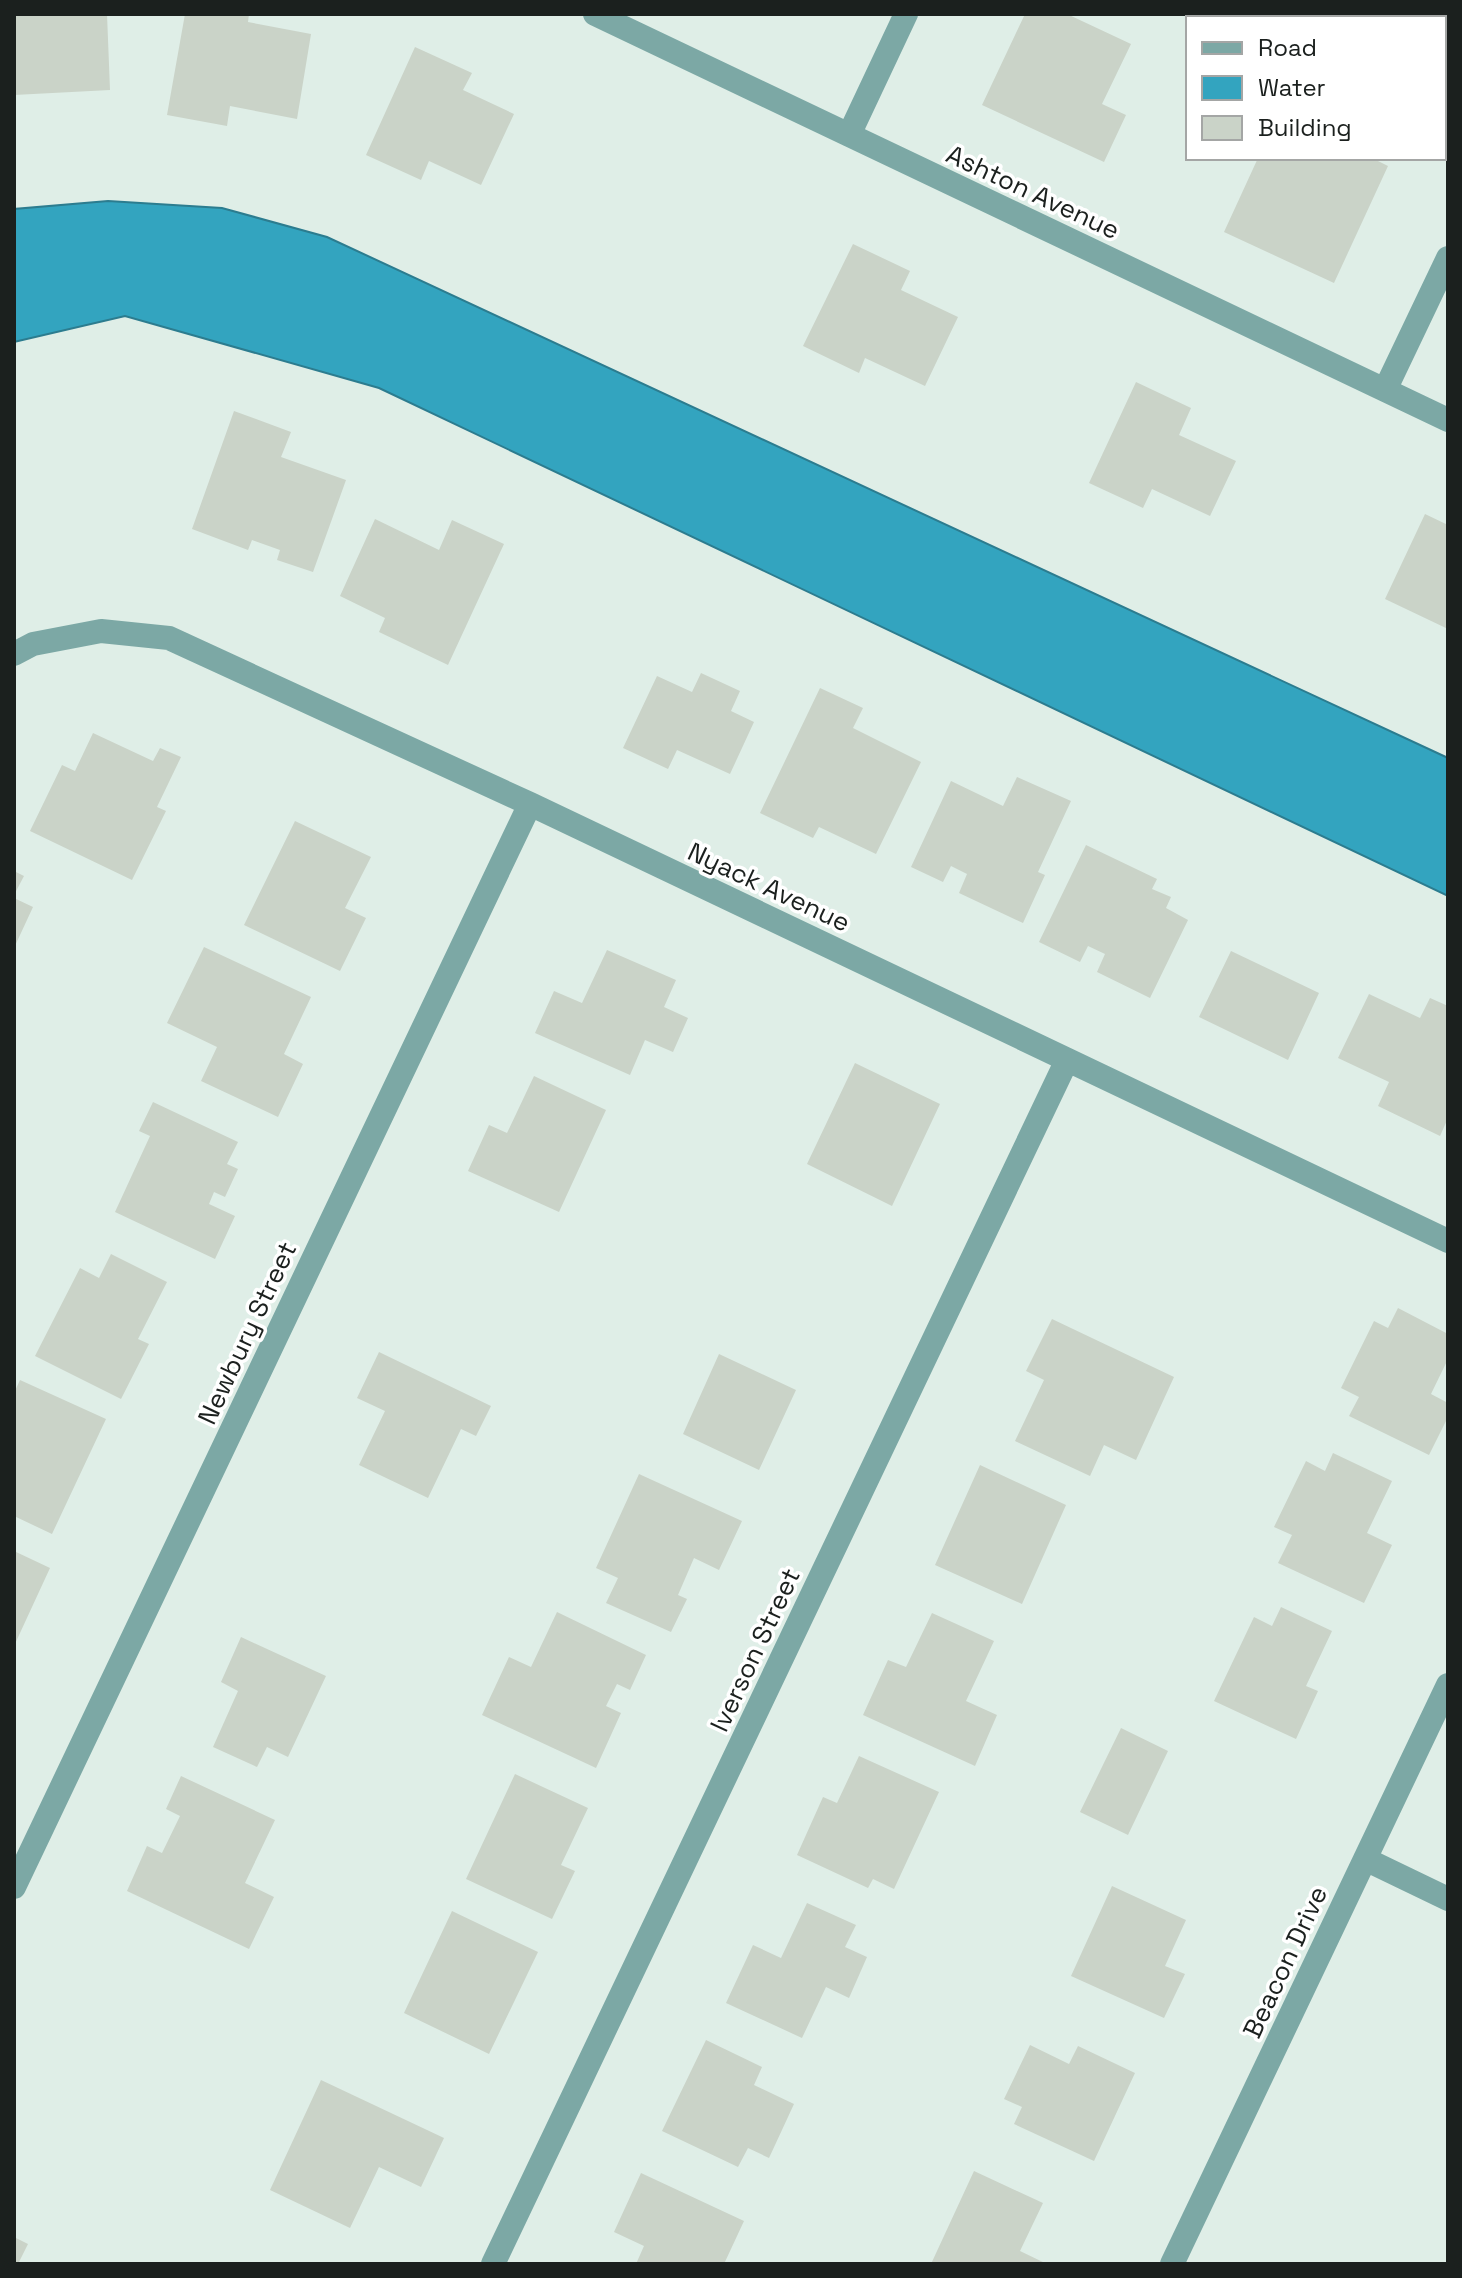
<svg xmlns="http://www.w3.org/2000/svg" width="1462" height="2278" viewBox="0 0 1462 2278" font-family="'Space Grotesk',sans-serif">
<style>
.water{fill:#33a4bf;stroke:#2c7c8f;stroke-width:2}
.building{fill:#cad3c8}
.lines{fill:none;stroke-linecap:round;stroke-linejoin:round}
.street{stroke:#7ca8a5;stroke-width:24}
.labels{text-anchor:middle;stroke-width:7;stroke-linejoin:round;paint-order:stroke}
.street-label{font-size:26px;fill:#1b201e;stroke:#fff}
</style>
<rect width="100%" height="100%" fill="#dfeee7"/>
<path class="water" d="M108,201l114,7 105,29 1121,521v138l-1069,-508 -254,-72 -111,26v-133z"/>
<path class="building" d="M107,14l3,76 -96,5v-80z
M185,14h64l-1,8 63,12 -14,85 -67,-13 -3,20 -60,-11z
M1025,14h42l64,30 -29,60 24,11 -22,47 -122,-57z
M1348,14h84l9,4h-95z
M415,47l57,26 -9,17 51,24 -33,71 -52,-24 -8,19 -55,-25z
M1258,158h114l16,8 -54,117 -110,-51z
M853,244l57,27 -9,19 57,27 -33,69 -60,-28 -6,15 -56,-27z
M1136,382l55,26 -12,27 57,26 -26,55 -58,-27 -9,19 -54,-25z
M234,411l57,21 -10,25 65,23 -33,92 -36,-12 3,-10 -28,-10 -4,10 -56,-21z
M1425,514l23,11v104l-63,-30z
M375,519l64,31 13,-30 52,24 -56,121 -69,-33 6,-14 -45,-22z
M701,673l39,18 -9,20 23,11 -24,52 -53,-24 -9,19 -45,-21 34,-72 35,16z
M820,688l43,20 -10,20 68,34 -45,92 -57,-27 -6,11 -53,-25z
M93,733l60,28 7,-13 21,9 -24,50 9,4 -34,69 -102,-49 32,-66 13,6z
M1017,777l54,24 -33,71 7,3 -22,48 -64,-30 8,-19 -16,-8 -8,16 -32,-15 40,-86 52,25z
M295,821l76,36 -26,51 21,10 -26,53 -96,-46z
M1086,845l71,34 -5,10 19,8 -5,11 22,12 -38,78 -53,-26 8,-18 -17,-8 -8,16 -41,-20z
M14,871l10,5 -10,19z
M14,898l19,9 -19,41z
M204,947l107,50 -27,57 19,10 -25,53 -77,-36 16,-34 -50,-24z
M607,950l69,30 -12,27 24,11 -15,34 -28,-12 -15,35 -95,-42 19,-42 28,12z
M1231,951l88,42 -31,67 -89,-43z
M1369,994l51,24 10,-20 18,8v112l-8,18 -62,-30 11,-24 -51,-24z
M855,1063l85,41 -48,102 -85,-42z
M534,1076l72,34 -47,102 -91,-41 21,-46 18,8z
M153,1102l85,40 -11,22 11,5 -13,28 -11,-5 -5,12 26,12 -20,43 -100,-47 35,-76 -11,-5z
M111,1254l56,28 -29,57 11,5 -28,55 -86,-43 45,-88 19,10z
M1398,1308l50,26v25l-17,35 17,9v14l-19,38 -80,-39 10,-19 -18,-9 33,-67 14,7z
M1052,1319l122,58 -38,83 -32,-15 -14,31 -75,-35 29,-61 -18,-9z
M379,1352l112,54 -15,30 -15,-7 -33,69 -69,-33 26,-54 -28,-13z
M719,1354l77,36 -37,80 -76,-36z
M20,1380l86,39 -54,115 -38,-18v-123z
M1333,1453l59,28 -25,52 25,12 -28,58 -86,-40 14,-28 -18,-8 32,-66 19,10z
M980,1465l86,40 -44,99 -87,-39z
M639,1474l103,47 -23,49 -25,-12 -16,37 9,4 -16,33 -65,-29 12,-25 -22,-10z
M14,1551l36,17 -36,78z
M1281,1607l51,24 -26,55 12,5 -22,48 -82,-38 40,-84 18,9z
M557,1612l89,43 -16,35 -13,-6 -11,22 15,7 -25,55 -114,-53 27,-58 22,10z
M932,1613l62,28 -28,60 31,14 -22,51 -112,-51 25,-55 18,7z
M241,1637l85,39 -38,81 -21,-10 -10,20 -44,-20 25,-56 -17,-9z
M1121,1728l47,23 -40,84 -48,-23z
M859,1756l80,36 -45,97 -21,-10 -5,9 -71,-33 26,-58 14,6z
M515,1774l73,34 -27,57 14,6 -23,48 -86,-40z
M181,1776l94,44 -30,63 29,14 -25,52 -122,-58 20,-45 15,7 18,-37 -14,-7z
M1112,1886l74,34 -21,46 20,8 -21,44 -93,-42z
M807,1903l49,22 -11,22 22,10 -18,41 -23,-11 -24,51 -76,-35 27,-58 28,13z
M452,1911l86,41 -49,102 -85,-41z
M706,2040l56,27 -8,18 40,19 -25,54 -21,-10 -10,19 -76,-36z
M1030,2045l39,19 9,-18 57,27 -41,88 -80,-37 8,-17 -18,-8z
M321,2080l123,58 -23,49 -42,-20 -29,61 -80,-38z
M974,2171l69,32 -23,48 27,13h-116z
M641,2173l103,48 -20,43h-88l8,-18 -30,-14z
M14,2237l14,7 -10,20h-4z"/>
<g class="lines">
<path class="street" d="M595,14l853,406
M849,135l57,-121
M1385,390l63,-132
M14,654l19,-10 68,-13 68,7 361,166 918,437
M1365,1859l83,40
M14,1887l516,-1083
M493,2264l574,-1204
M1172,2264l276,-579"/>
</g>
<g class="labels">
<g class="street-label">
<text transform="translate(1033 192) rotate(25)" y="9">Ashton Avenue</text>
<text transform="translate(769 887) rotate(25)" y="9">Nyack Avenue</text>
<text transform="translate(247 1333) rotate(-65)" y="9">Newbury Street</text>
<text transform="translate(755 1650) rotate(-65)" y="9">Iverson Street</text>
<text transform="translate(1285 1962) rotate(-65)" y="9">Beacon Drive</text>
</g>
</g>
<rect width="1462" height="2278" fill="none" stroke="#1b201e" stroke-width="32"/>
<rect x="1186" y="16" width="260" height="144" fill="#ffffff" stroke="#a4a6a5" stroke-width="2"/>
<rect x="1202" y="42" width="40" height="12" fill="#7ca8a5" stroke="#a4a6a5" stroke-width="2"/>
<text x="1258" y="56" font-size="24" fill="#1b201e">Road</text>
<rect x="1202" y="76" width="40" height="24" fill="#33a4bf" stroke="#a4a6a5" stroke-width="2"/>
<text x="1258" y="96" font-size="24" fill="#1b201e">Water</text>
<rect x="1202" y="116" width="40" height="24" fill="#cad3c8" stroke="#a4a6a5" stroke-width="2"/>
<text x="1258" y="136" font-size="24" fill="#1b201e">Building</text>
</svg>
